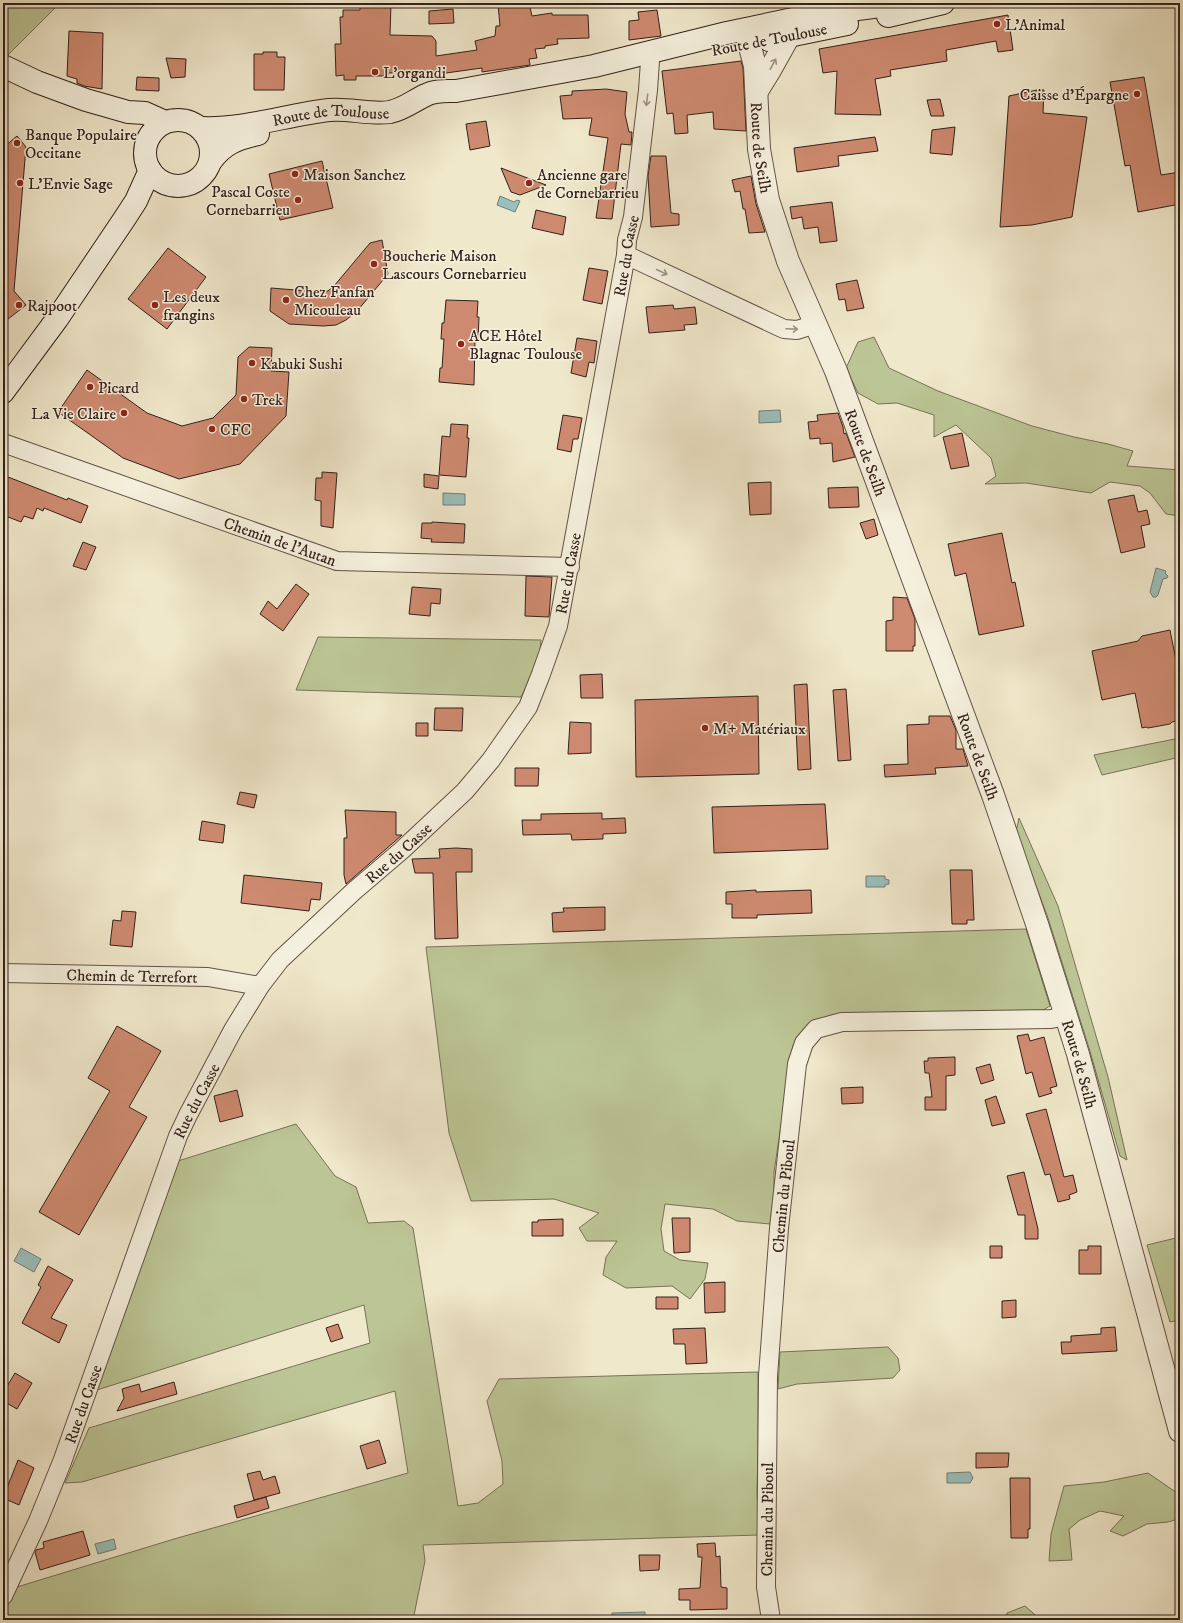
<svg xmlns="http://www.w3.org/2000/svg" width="1183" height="1623" viewBox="0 0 1183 1623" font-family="'IM FELL DW Pica',serif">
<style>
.green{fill:#bcc595;stroke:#787258}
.water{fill:#9bbfbb;stroke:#717f7b}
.building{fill:#ce8a70;stroke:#33201a}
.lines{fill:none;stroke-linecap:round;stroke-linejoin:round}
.minor-casing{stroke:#625246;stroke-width:20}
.tertiary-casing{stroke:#625246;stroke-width:24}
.secondary-casing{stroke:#33201a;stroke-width:24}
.minor{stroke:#f5f0dd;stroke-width:18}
.tertiary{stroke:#f5f0dd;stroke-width:22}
.secondary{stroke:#f5f0dd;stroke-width:22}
.oneway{stroke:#9e9285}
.poi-dot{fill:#8f2418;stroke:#f5f0dd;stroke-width:1.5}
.labels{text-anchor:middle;stroke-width:3;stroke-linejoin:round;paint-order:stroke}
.poi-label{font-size:16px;fill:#33201a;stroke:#f5f0dd;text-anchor:start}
.street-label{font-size:16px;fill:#33201a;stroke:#f5f0dd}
</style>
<rect width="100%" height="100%" fill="#f0e8cb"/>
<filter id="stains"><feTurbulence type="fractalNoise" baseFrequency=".005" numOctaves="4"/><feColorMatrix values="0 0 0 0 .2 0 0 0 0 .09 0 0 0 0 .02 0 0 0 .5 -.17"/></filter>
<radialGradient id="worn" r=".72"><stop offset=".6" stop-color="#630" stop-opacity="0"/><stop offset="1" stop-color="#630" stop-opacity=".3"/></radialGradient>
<path class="green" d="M3,3h53l-1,5 -52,52z
M874,337l15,31 49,23 94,35 42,11 34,7 25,7 -6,15 53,4v46l-14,-2 -16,-21 -10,-7 -30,-4 -19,11 -65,-10 -41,1 11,-8 -5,-18 -35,-33 -22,12v-22l-37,-12 -19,1 -20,-11 -12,-25 12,-26z
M318,637l223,3 -2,22 -18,35 -225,-7z
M1180,738v19l-78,18 -8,-20z
M1019,818l39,88 50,171 19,83 -7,-4 -31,-108 -41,-130 -32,-86z
M1026,929l24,77 -10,6 -214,5 -20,11 -13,18 -19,126v21l-4,31 -33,-3 -24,-12 -48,-5 -4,25 3,22 16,9 28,3 -3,16 -15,20 -18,-13 -46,2 -23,-13 3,-18 11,-16h-30l-8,-13 20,-15 -45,-14 -83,2 -22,-68 -23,-186z
M296,1124l39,52 21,11 12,36 36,-2 9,7 45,278 20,-3 25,-19 -1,-23 -15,-60 12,-22 259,-7v80l-1,40 2,43 -336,10 2,16 -12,59h-410v-10l14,-23 157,-48 234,-66 -13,-82 -313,91 -17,1 24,-55 281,-85 -6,-38 -267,85 32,-101 49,-128z
M1180,1237v83l-10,2 -23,-77z
M888,1347l10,11 2,12 -7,8 -96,6 -19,5 2,-37z
M1148,1473l32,22v33l-2,-9 -10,3 -21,2 -24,12 -13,-5 14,-15 -24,-5 -20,9 -11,9 3,31 -23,1 2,-27 13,-48 40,-4z
M1025,1606l16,14h-36l2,-7z"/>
<path class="water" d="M500,196l14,6 3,-2 3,1 -5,11 -18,-7z
M780,410l1,12 -22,1v-12z
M443,493l22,1v11h-22z
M1156,568l10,3 -1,2 3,3 -1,2 -4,1 -5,16 -2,2h-3l-3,-5z
M866,876h19v3l4,1v4l-4,1v2h-19z
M21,1248l20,11 -7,13 -20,-11z
M970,1472l3,6 -3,5h-23v-10z
M114,1539l2,10 -18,5 -3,-10z
M645,1612v8h-33v-7z"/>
<path class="building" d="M391,3l-1,32 42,1 4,5v15l41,-6 -2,-9 20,-5 1,-10h4l-2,-22 7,-1h24l3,13 20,-3v2h36l1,23 -32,1 1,5 -13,2v2l-10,1 2,9 -8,1 1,6 -48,7v-4l-36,5 -1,-2 -57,2v3h-32v4h-12v-5l-8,1 -1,-32h6l-1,-27h3v-7h17v-6z
M453,9l1,14 -25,1v-13z
M657,10l4,26 -32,4v-19l10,-1 -1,-8z
M1008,15l5,35 -15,2 -2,-11 -50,9 1,11 -57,9 1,6 -16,3 6,36 -46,-1 2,-43 -14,2 -4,-24z
M69,31l34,2 -1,56 -18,-3 -7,-3v-4l-10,-3z
M263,52h14v5h8l-1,33h-30v-36h9z
M166,58l20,1 -1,18 -14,1z
M741,61l2,7 3,63 -32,-2 -1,-17 -26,3 1,18 -13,1 -2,-21 -6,1 -5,-43z
M137,77l22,1v13l-23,-1z
M1144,77l17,98 19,-3v32l-42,8 -8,-47 -5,1 -15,-84z
M606,89l21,3 -2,22 4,18h3l-1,13 -10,-1 -9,75 -16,-1 12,-80 -19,-3 3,-17 -29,1 -3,-23 12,-1v-4z
M1037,90h7l-1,23 44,4 -15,100 -40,8 -32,2 9,-131z
M940,99l4,17h-13l-4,-16z
M486,121l4,25 -20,4 -4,-26z
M955,127l-3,28 -22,-2 2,-23z
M17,136l9,11 -12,144 12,14 -23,18v-169l1,-7z
M875,137l3,14 -40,5 1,10 -42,6 -3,-24z
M651,156h15l5,57 8,1v11l-28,2 -3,-51z
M322,161l11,47 -53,12 -11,-46z
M501,168l45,17 -26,10 -9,-3z
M751,176l5,28 9,28 -16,1 -4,-24h-2l-3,-18 -5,1 -3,-12z
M832,202l5,39 -17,2 -2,-16 -14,2 -2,-12 -10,2 -2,-12z
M536,210l30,7 -3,18 -31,-7z
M382,240l6,34 -30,36 -12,10 -10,5 -13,1 -34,-2 -19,-13 1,-23 49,4 8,-1 6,-5 36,-43z
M168,248l38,29 -39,52 -39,-30z
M589,268l19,3 -6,33 -19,-4z
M857,280l7,28 -17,3 -2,-12 -6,1 -3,-16z
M446,300l32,1 -1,16h2l-1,24h-3l-1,44 -35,-3 1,-14h2l2,-29h-3l1,-16h2z
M673,305l1,4 21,-2 2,17 -13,1 1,5 -36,3 -3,-26z
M577,338l20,3 -3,22 -5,-1 -3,15 -15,-4z
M249,347l23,1 -1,23 18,1 -3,44 -46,48 -61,15 -56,-21 -65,-46 29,-42 60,43 35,13 31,-8 23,-23 2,-38z
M838,413l5,14 1,7 2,-1 9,24 -22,5 -1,-19 -12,1v-6l-10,1 -2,-17 10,-1 -1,-6z
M563,415l19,3 -4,21h-5l-2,13 -14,-3z
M451,424l17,1 -1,13h2l-3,39 -27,-2 3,-39 8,1z
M962,433l7,33 -18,3 -8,-32z
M322,472l15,1 -4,55 -12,-2v-25l-6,-1 1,-22h6z
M424,474l15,2 -1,13 -14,-2z
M3,475l64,25 1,-2 20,8 -7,17 -37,-15 -1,3 -6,-3 -4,11 -9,-3 -3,6 -18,-7z
M771,482v32l-21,1 -2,-32z
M858,487l1,20 -30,1 -1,-20z
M1134,495l4,17 9,-2 3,14 -9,2 4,21 -24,6 -13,-53z
M874,519l4,16 -12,4 -6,-16z
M432,522l33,2 -1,19 -33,-1 1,-3 -11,-1 1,-15h10z
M1002,533l10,50 3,-1 9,44 -45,9 -13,-62 -11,3 -7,-32z
M83,542l13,5 -10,23 -13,-4z
M526,576l26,1 -3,40 -24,-1z
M296,584l13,10 -26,37 -23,-17 8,-13 9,8z
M412,587l29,2 -1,15 -9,-1 -1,13 -21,-2z
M893,597l14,1 8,21v27h-2v5h-27v-30l7,-1z
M1170,630l10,51v39l-8,2 -2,2 -22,4 -2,-1 -4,1 -7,-35 -33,7 -10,-49 46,-10 4,-5z
M602,674l1,24h-22l-1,-23z
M807,684l4,85 -13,1 -4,-85z
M846,689l5,71 -13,1 -5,-71z
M758,696l1,78 -123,3 -1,-77z
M435,708h28l-1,23 -28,-1z
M929,716h21l6,14v19h7l5,17 -33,2 1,6 -51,3 -1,-12 24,-1 -1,-39 22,-1z
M570,722l21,1v30l-23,1z
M416,723h12v13h-12z
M515,768h24l-1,18h-23z
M240,792l17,3 -3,13 -17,-4z
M825,804l3,45 -114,4 -2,-46z
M345,810l51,2v23h6l-56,49 -2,-9v-37h3z
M602,813v6l23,-1 1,15 -23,1v5l-31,1 -1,-6 -48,1 -1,-15h19v-6z
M202,821l23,4 -2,18 -24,-3z
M456,848l16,1v23h-16l2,66 -23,1 -2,-66h-18l-3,-14 28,-1 -1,-9z
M950,870h22l2,50h-7v4h-15z
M244,875l78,8 -2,17 -9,-1 -2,12 -68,-8z
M756,890v2l55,-2 1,23 -55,2v3h-25v-14h-6v-12z
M605,907v23l-52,2 -1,-19 12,-1 -1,-4z
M122,911l14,1 -4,35 -22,-2 3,-25 8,1z
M117,1026l44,25 -32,56 18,10 -68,118 -40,-23 71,-121 -22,-13z
M1028,1034l2,7 14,-4 13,49 -7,2 2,5 -13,4 -7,-25 -6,2 -9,-38z
M955,1057v18l-9,1v34h-21v-13h7l-3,-24h-4l-1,-12h4v-3z
M990,1064l4,16 -13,4 -5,-16z
M863,1087v16l-21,1 -1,-16z
M237,1090l6,26 -23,6 -6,-26z
M996,1096l9,27 -13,3 -7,-26z
M1046,1109l18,68 9,-2 4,17 -8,3 1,4 -12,3 -8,-28 -5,1 -19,-61z
M1024,1172l14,57v10h-13v-24h-7l-11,-39z
M672,1218h18v34l-16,1z
M563,1219v17h-31v-14h6v-2z
M990,1246h12v12h-12z
M1088,1246h13v28h-22v-24h9z
M48,1266l25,14 -22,38 16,7 -8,18 -37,-20 19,-36 -3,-2z
M725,1282v30l-20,1 -1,-30z
M656,1297h22v12h-22z
M1016,1300v17l-14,1v-17z
M338,1324l5,14 -12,4 -5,-14z
M1115,1327l2,24 -55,3 -1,-12h10v-6l30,-2v-6z
M705,1328l2,35 -21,1 -1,-20h-11l-1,-15z
M15,1373l17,10 -15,26 -14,-8v-8z
M174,1382l3,12 -60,17 7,-13 -2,-9 17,-5 2,8z
M379,1440l7,23 -19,6 -7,-23z
M976,1453h33l-1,14 -32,1z
M18,1460l16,8 -15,37 -16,-7z
M260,1471l3,9 12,-4 5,17 -26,7 -7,-26z
M1010,1478h20v51h-2v9h-17z
M266,1497l3,11 -32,10 -3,-12z
M83,1531l7,24 -50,15 -5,-18 1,-2 8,-2 -1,-6z
M715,1543l1,14 4,-1 1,31 6,1v21l-37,1v-10h-11v-11l21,-1 2,-31h-4l-1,-13z
M639,1555h21l-1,15 -19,1z"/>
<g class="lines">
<defs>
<g id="minor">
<path d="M626,255l158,74 13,1 19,-6"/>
<path id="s1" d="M3,443l334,118 233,6"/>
<path id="s2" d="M3,973l205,4 52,9"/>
<path id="s3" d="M3,1596l35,-75 24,-59 116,-326 10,-21 45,-85 27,-44 20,-26 74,-69 48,-41 63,-59 26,-31 37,-53 13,-33 17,-48 68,-371 1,-15 6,-23 15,-127 2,-29"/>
<path id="s4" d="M771,1620l-5,-33 2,-211 11,-148 18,-164 7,-21 12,-14 26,-7 209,-3 15,-3"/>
</g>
<g id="tertiary">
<path id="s5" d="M781,24l-20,10 -12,9 6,23 4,83 9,51 20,61 48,110 157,424 44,129 41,130 102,377"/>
<path d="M757,91l13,-21 19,-34 14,-5"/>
</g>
<g id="secondary">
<path d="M888,16l55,-13"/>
<path d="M769,40l78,-16"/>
<path d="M3,66l34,16 49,18 42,12 17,1 20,9"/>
<circle cx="178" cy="153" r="33"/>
<path id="s6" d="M201,128c43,2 85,-13 128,-18 20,-2 41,5 61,2 14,-3 23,-11 36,-17 9,-5 20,-4 30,-4l138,-25 133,-33 85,-18 91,-12"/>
<path d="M211,161c13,-18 26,-22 47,-27"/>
<path d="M3,392l54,-73 68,-101 11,-17 14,-31"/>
</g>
</defs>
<use href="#minor" class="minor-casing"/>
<use href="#tertiary" class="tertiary-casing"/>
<use href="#secondary" class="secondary-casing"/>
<use href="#minor" class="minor"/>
<use href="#tertiary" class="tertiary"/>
<use href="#secondary" class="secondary"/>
</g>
<defs><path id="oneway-shaft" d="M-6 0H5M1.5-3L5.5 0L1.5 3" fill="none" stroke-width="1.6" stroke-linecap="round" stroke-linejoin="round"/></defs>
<g class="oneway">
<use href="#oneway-shaft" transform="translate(773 64) rotate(-62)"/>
<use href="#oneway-shaft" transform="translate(647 100) rotate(97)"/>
<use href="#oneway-shaft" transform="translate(662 272) rotate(25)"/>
<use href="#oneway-shaft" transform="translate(792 329) rotate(2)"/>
</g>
<g class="poi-dot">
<circle cx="997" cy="24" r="4"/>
<circle cx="375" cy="72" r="4"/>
<circle cx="1137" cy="94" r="4"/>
<circle cx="17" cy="143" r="4"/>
<circle cx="295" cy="174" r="4"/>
<circle cx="20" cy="183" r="4"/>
<circle cx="529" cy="183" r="4"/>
<circle cx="298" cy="200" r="4"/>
<circle cx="374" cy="264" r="4"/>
<circle cx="286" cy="300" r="4"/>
<circle cx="19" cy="305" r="4"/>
<circle cx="155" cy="305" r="4"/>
<circle cx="461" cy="344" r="4"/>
<circle cx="252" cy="363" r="4"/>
<circle cx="90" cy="387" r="4"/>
<circle cx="244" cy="399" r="4"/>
<circle cx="124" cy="413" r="4"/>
<circle cx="212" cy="429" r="4"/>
<circle cx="705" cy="728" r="4"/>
</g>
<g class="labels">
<g class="poi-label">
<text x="1005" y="30">L'Animal</text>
<text x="383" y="78">L'organdi</text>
<text x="1129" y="100" text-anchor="end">Caisse d'Épargne</text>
<text x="25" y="140">Banque Populaire<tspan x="25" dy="18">Occitane</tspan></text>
<text x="303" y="180">Maison Sanchez</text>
<text x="537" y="180">Ancienne gare<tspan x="537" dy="18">de Cornebarrieu</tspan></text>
<text x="28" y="189">L'Envie Sage</text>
<text x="290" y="197" text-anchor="end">Pascal Coste<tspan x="290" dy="18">Cornebarrieu</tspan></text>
<text x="382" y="261">Boucherie Maison<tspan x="382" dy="18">Lascours Cornebarrieu</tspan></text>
<text x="294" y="297">Chez Fanfan<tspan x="294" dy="18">Micouleau</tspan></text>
<text x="163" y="302">Les deux<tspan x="163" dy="18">frangins</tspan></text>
<text x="27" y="311">Rajpoot</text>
<text x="469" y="341">ACE Hôtel<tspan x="469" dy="18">Blagnac Toulouse</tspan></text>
<text x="260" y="369">Kabuki Sushi</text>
<text x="98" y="393">Picard</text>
<text x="252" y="405">Trek</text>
<text x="116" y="419" text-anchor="end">La Vie Claire</text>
<text x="220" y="435">CFC</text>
<text x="713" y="734">M+ Matériaux</text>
</g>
<g class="street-label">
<text transform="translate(769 39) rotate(-11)" y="6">Route de Toulouse</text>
<text dy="6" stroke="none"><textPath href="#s6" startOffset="131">Route de Toulouse</textPath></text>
<text dy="6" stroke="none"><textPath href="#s5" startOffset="143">Route de Seilh</textPath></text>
<text dy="6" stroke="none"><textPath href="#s3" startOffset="1515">Rue du Casse</textPath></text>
<text dy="6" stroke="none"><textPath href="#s5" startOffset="467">Route de Seilh</textPath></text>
<text dy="6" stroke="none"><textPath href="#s1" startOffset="294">Chemin de l'Autan</textPath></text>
<text dy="6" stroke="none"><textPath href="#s3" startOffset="1192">Rue du Casse</textPath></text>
<text dy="6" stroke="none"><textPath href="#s5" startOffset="791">Route de Seilh</textPath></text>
<text dy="6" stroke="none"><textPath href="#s3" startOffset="856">Rue du Casse</textPath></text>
<text dy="6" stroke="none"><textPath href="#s2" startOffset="129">Chemin de Terrefort</textPath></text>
<text dy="6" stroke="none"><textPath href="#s5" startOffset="1115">Route de Seilh</textPath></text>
<text dy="6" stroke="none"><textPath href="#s3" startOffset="532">Rue du Casse</textPath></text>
<text dy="6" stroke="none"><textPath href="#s4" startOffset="425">Chemin du Piboul</textPath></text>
<text dy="6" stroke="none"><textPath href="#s3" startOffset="208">Rue du Casse</textPath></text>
<text dy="6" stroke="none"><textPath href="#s4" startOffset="101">Chemin du Piboul</textPath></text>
</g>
</g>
<rect width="1183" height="1623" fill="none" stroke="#f0e8cb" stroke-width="16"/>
<rect x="4" y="4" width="1175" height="1615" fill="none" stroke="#33201a" stroke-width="2"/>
<rect x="8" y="8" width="1167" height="1607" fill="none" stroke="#33201a"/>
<rect width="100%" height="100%" filter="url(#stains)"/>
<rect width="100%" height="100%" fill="url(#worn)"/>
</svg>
